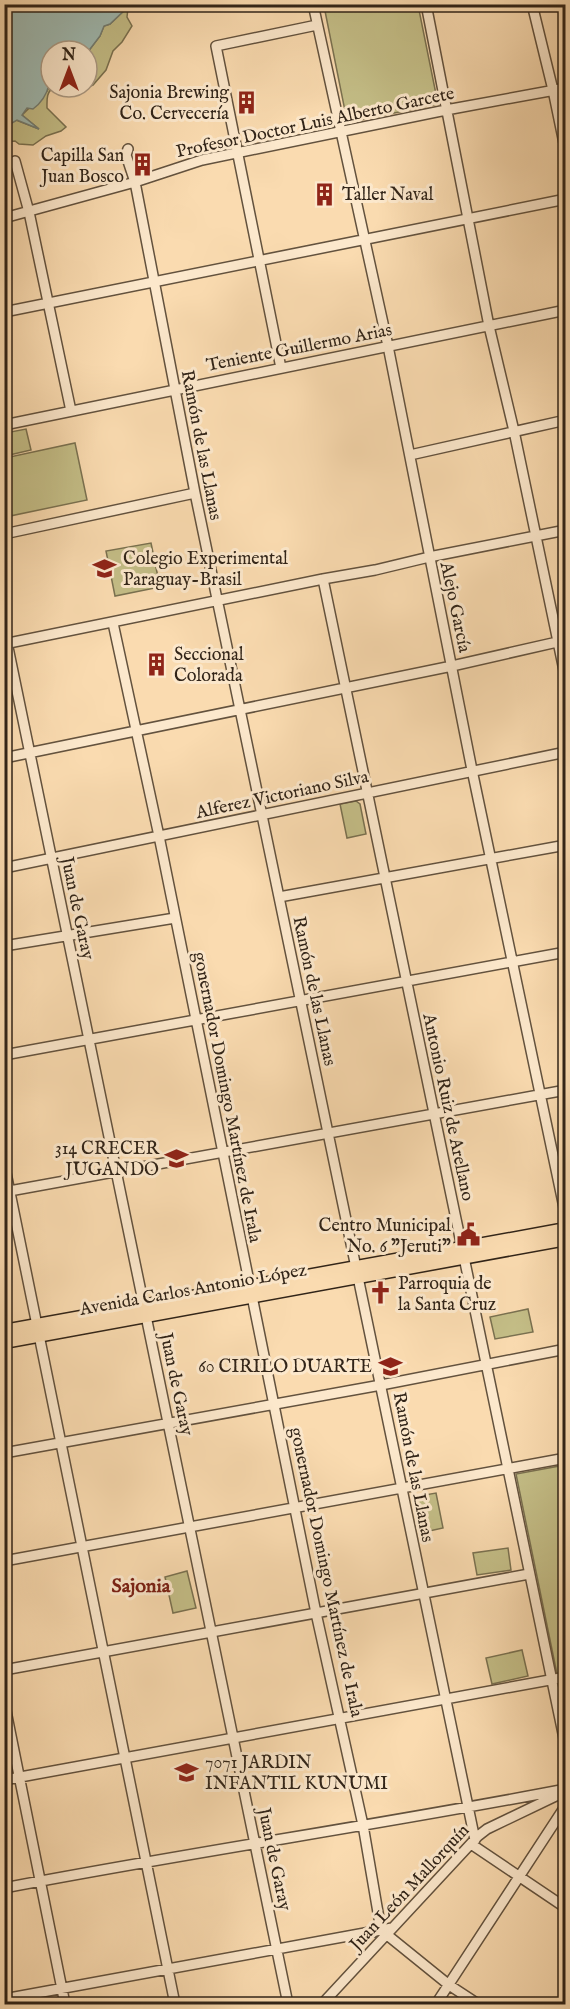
<svg xmlns="http://www.w3.org/2000/svg" width="570" height="2009" viewBox="0 0 570 2009" font-family="'IM FELL English',serif">
<style>
.green{fill:#c4be87;stroke:#7a7150;stroke-width:1.5}
.water{fill:#9fbab2;stroke:#737e74;stroke-width:1.5}
.lines{fill:none;stroke-linecap:round;stroke-linejoin:round}
.minor-casing{stroke:#63523e;stroke-width:12}
.major-casing{stroke:#312418;stroke-width:15}
.minor{stroke:#fce8cc;stroke-width:9}
.major{stroke:#fadbb0;stroke-width:12}
.labels{text-anchor:middle;stroke-width:6;stroke-linejoin:round;paint-order:stroke}
.poi-label{font-size:18px;fill:#312418;stroke:#fce8cc;text-anchor:end}
.street-label{font-size:18px;fill:#312418;stroke:#fce8cc}
.neighbourhood-label{font-size:20px;font-weight:bold;fill:#7a1f14;stroke:#fce8cc}
</style>
<rect width="100%" height="100%" fill="#fadbb0"/>
<filter id="stains"><feTurbulence type="fractalNoise" baseFrequency=".00333" numOctaves="4"/><feColorMatrix values="0 0 0 0 .2 0 0 0 0 .09 0 0 0 0 .02 0 0 0 .5 -.17"/></filter>
<radialGradient id="worn" r=".72"><stop offset=".6" stop-color="#630" stop-opacity="0"/><stop offset="1" stop-color="#630" stop-opacity=".3"/></radialGradient>
<path class="green" d="M358,4l60,1 20,99 -87,18 -4,-1 -22,-110z
M130,5h13h-10l-5,3 -1,9 5,9 -10,16 -9,9 -7,19 -13,15 -19,7 -13,-4 26,-1v-34l13,-17 4,-10 6,-2z
M50,85l4,2c-8,5 -7,13 -7,21l19,19 -5,4 -15,5 -13,9 -14,-1 -4,-3 -10,1v-15l11,-7 23,9 -17,-14 25,-24z
M26,429l5,21 -26,6v-23z
M75,443l12,57 -77,16 -5,-27v-31z
M151,543l9,44 -45,9 -9,-45z
M356,801l4,3 6,30 -19,4 -7,-34z
M528,1309l5,23 -38,7 -5,-22z
M565,1465l1,207 -9,2 -41,-200z
M436,1493l7,35 -23,5 -7,-36z
M508,1548l3,22 -34,5 -4,-22z
M187,1571l9,37 -23,5 -8,-36z
M522,1650l6,26 -36,8 -6,-26z"/>
<path class="water" d="M5,4l125,1 -20,19 -6,2 -4,10 -13,17v-2h-36c0,22 2,43 -18,58l-6,-1 -5,7 17,14 -22,-9 -12,7z"/>
<g class="lines">
<defs>
<path id="minor" d="M313,4l75,342 84,424 94,447
M426,4l63,322 25,105 52,249
M532,4l21,86 13,63
M128,149l-2,6 9,27 60,311 280,1347
M15,161l14,51 42,199
M4,218l131,-36 67,-22 244,-50 120,-22
M4,312l562,-113
M281,368l-65,-322 101,-21
M4,425l562,-115
M410,455l156,-35
M4,534l191,-41
M323,579l243,1169
M113,623l46,213 157,777 47,212 18,105 68,55 29,19
M4,628l284,1376
M4,644l319,-65 52,-9 54,-13 137,-27
M4,758l448,-92 114,-26
M4,868l562,-116
M279,897l287,-52
M4,946l171,-28
M4,1055l562,-103
M4,1163l171,841
M4,1192l562,-102
M4,1453l377,-68 185,-36
M4,1561l562,-103
M4,1670l525,-96
M4,1701l61,303
M4,1780l562,-103
M471,1844l95,64
M4,1888c187,-36 375,-63 562,-99
M4,1999l388,-71
M322,2004l156,-168 9,-7 75,-36
M436,2004l130,-199"/>
<path id="major" d="M4,1331l562,-102
M4,1342l562,-103"/>
</defs>
<use href="#minor" class="minor-casing"/>
<use href="#major" class="major-casing"/>
<use href="#minor" class="minor"/>
<use href="#major" class="major"/>
</g>
<defs>
<symbol id="building-bare" viewBox="-9 -9 18 18"><path d="M-4-6H4V6H1V3H-1V6H-4ZM-2.5-4.3h1.7v1.8h-1.7ZM.8-4.3h1.7v1.8H.8ZM-2.5-1h1.7V.8h-1.7ZM.8-1h1.7V.8H.8Z" fill="#8f2418" stroke="#fce8cc" stroke-width="2.5" paint-order="stroke"/></symbol>
<symbol id="university-bare" viewBox="-9 -9 18 18"><path d="M0-5L7-2L0 1L-7-2ZM-4 1L0 2.5L4 1V4Q0 6-4 4Z" fill="#8f2418" stroke="#fce8cc" stroke-width="2.5" paint-order="stroke"/></symbol>
<symbol id="school-bare" viewBox="-9 -9 18 18"><path d="M0-5L7-2L0 1L-7-2ZM-4 1L0 2.5L4 1V4Q0 6-4 4Z" fill="#8f2418" stroke="#fce8cc" stroke-width="2.5" paint-order="stroke"/></symbol>
<symbol id="civic-bare" viewBox="-9 -9 18 18"><path d="M-.6-6.5H3V-4.5H.6V-3L4-1V1h2V6H-6V1h2V-1L-.6-3ZM-1.2 2.5V6h2.4V2.5Z" fill="#8f2418" stroke="#fce8cc" stroke-width="2.5" paint-order="stroke"/></symbol>
<symbol id="church-bare" viewBox="-9 -9 18 18"><path d="M-1.2-6h2.4v3.5h3.3v2.4h-3.3V6h-2.4V-.1h-3.3v-2.4h3.3Z" fill="#8f2418" stroke="#fce8cc" stroke-width="2.5" paint-order="stroke"/></symbol>
</defs>
<g fill-rule="evenodd">
<use href="#building-bare" x="230" y="86" width="33" height="33"/>
<use href="#building-bare" x="126" y="148" width="33" height="33"/>
<use href="#building-bare" x="308" y="178" width="33" height="33"/>
<use href="#university-bare" x="88" y="552" width="33" height="33"/>
<use href="#building-bare" x="140" y="648" width="33" height="33"/>
<use href="#school-bare" x="160" y="1142" width="33" height="33"/>
<use href="#civic-bare" x="452" y="1218" width="33" height="33"/>
<use href="#church-bare" x="364" y="1276" width="33" height="33"/>
<use href="#school-bare" x="374" y="1350" width="33" height="33"/>
<use href="#school-bare" x="170" y="1756" width="33" height="33"/>
</g>
<g class="labels">
<g class="poi-label">
<text x="229" y="98">Sajonia Brewing<tspan x="229" dy="21">Co. Cervecería</tspan></text>
<text x="124" y="161">Capilla San<tspan x="124" dy="21">Juan Bosco</tspan></text>
<text x="342" y="200" text-anchor="start">Taller Naval</text>
<text x="123" y="564" text-anchor="start">Colegio Experimental<tspan x="123" dy="21">Paraguay-Brasil</tspan></text>
<text x="174" y="660" text-anchor="start">Seccional<tspan x="174" dy="21">Colorada</tspan></text>
<text x="159" y="1154">314 CRECER<tspan x="159" dy="21">JUGANDO</tspan></text>
<text x="451" y="1231">Centro Municipal<tspan x="451" dy="21">No. 6 "Jeruti"</tspan></text>
<text x="398" y="1289" text-anchor="start">Parroquia de<tspan x="398" dy="21">la Santa Cruz</tspan></text>
<text x="372" y="1372">60 CIRILO DUARTE</text>
<text x="205" y="1768" text-anchor="start">7071 JARDIN<tspan x="205" dy="21">INFANTIL KUNUMI</tspan></text>
</g>
<g class="street-label">
<text transform="translate(315 122) rotate(-12)" y="6">Profesor Doctor Luis Alberto Garcete</text>
<text transform="translate(299 347) rotate(-11)" y="6">Teniente Guillermo Arias</text>
<text transform="translate(202 445) rotate(79)" y="6">Ramón de las Llanas</text>
<text transform="translate(456 607) rotate(78)" y="6">Alejo García</text>
<text transform="translate(282 794) rotate(-12)" y="6">Alferez Victoriano Silva</text>
<text transform="translate(78 908) rotate(78)" y="6">Juan de Garay</text>
<text transform="translate(315 991) rotate(78)" y="6">Ramón de las Llanas</text>
<text transform="translate(228 1097) rotate(79)" y="6">gonernador Domingo Martínez de Irala</text>
<text transform="translate(449 1107) rotate(78)" y="6">Antonio Ruiz de Arellano</text>
<text transform="translate(193 1289) rotate(-10)" y="6">Avenida Carlos Antonio López</text>
<text transform="translate(177 1384) rotate(78)" y="6">Juan de Garay</text>
<text transform="translate(414 1467) rotate(79)" y="6">Ramón de las Llanas</text>
<text transform="translate(327 1572) rotate(78)" y="6">gonernador Domingo Martínez de Irala</text>
<text transform="translate(275 1859) rotate(78)" y="6">Juan de Garay</text>
<text transform="translate(409 1887) rotate(-47)" y="6">Juan León Mallorquín</text>
</g>
<g class="neighbourhood-label">
<text x="141" y="1592">Sajonia</text>
</g>
</g>
<rect width="570" height="2009" fill="none" stroke="#fadbb0" stroke-width="24"/>
<rect x="6" y="6" width="558" height="1997" fill="none" stroke="#312418" stroke-width="3"/>
<rect x="12" y="12" width="546" height="1985" fill="none" stroke="#312418" stroke-width="1.5"/>
<g transform="translate(69 69)"><circle r="28" fill="#fce8cc" stroke="#ab9a84" stroke-width="1.5"/>
<path d="M0-4.5L10 22L0 15L-10 22Z" fill="#8f2418"/>
<text y="-9" font-size="16" font-weight="bold" text-anchor="middle" fill="#312418">N</text>
</g>
<rect width="100%" height="100%" filter="url(#stains)"/>
<rect width="100%" height="100%" fill="url(#worn)"/>
</svg>
